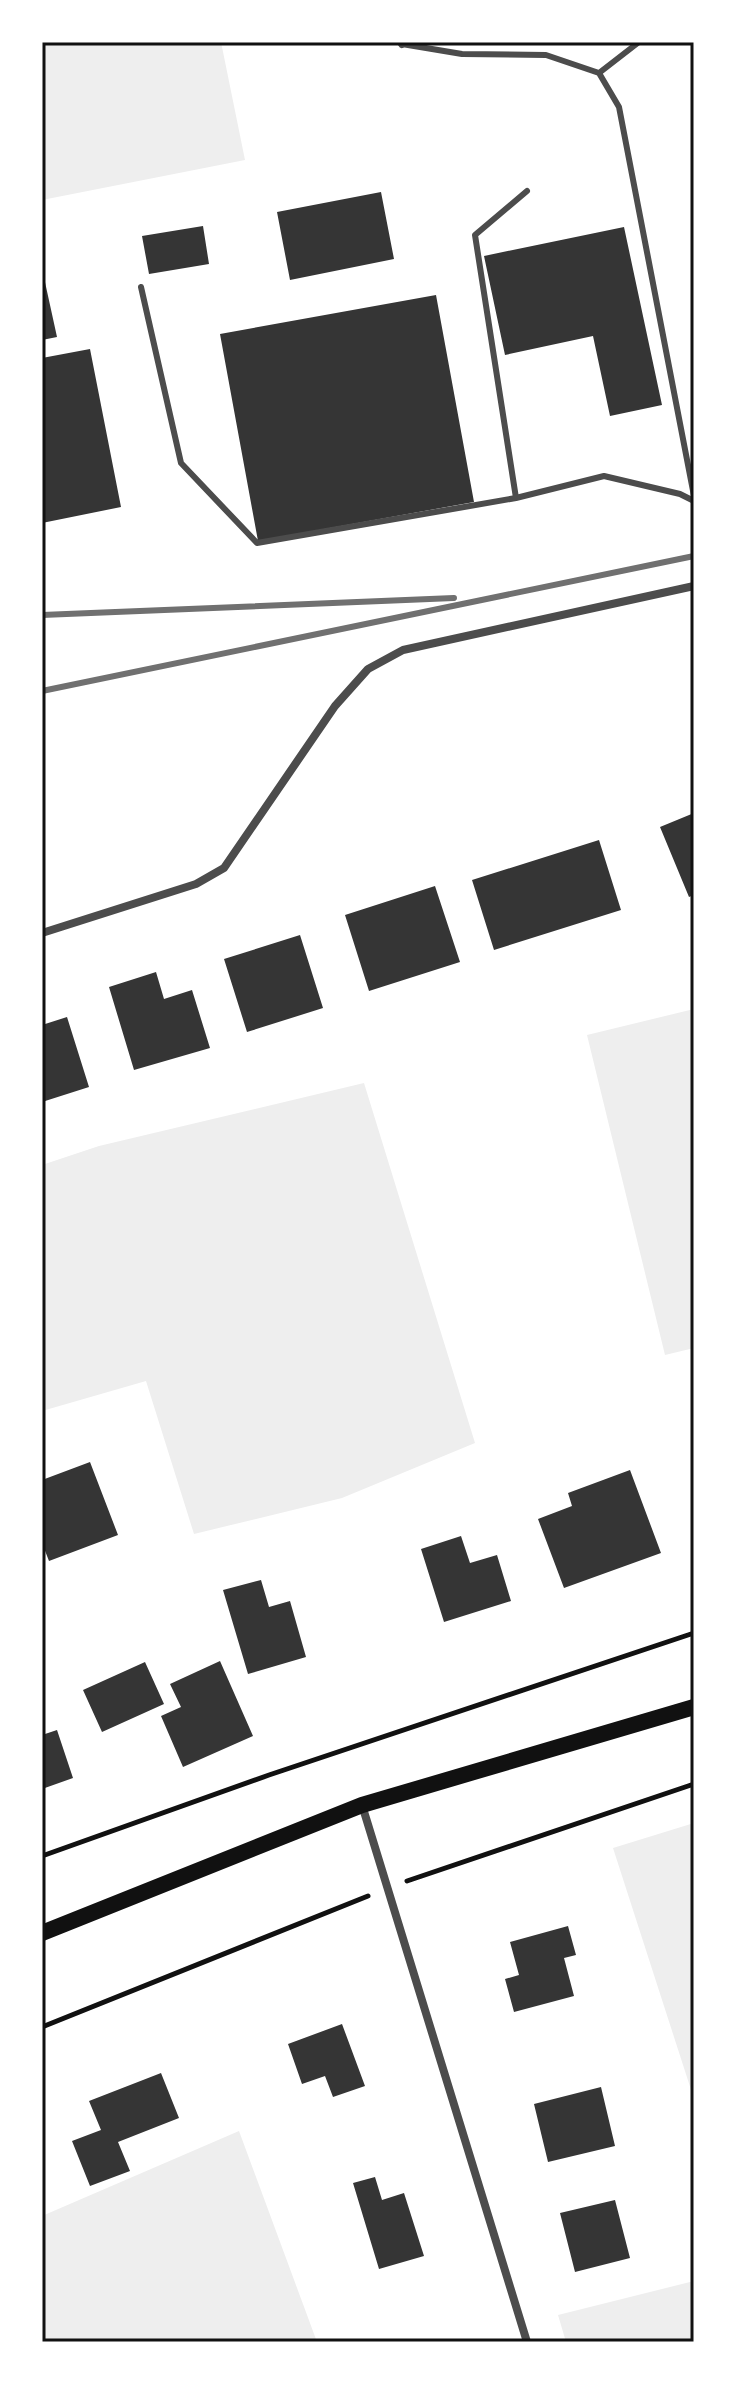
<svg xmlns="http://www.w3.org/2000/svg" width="736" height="2384" viewBox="0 0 736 2384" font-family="'IBM Plex Sans',sans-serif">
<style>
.green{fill:#eee}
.building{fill:#353535}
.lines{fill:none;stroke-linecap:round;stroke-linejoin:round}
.path{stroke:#111;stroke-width:5}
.service{stroke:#4c4c4c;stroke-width:6}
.minor{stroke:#4c4c4c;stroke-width:8}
.secondary{stroke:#111;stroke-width:16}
.rail{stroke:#707070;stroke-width:6}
.neatline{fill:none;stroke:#111;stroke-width:3}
</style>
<rect width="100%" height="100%" fill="#fff"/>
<path class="green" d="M42,42h179l24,118 -203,40z
M694,1009v339l-29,7 -78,-320z
M364,1083l111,360 -133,55 -148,36 -48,-153 -104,30v-246l57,-19z
M694,1823v276l-81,-251z
M239,2131l78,211h-275v-126z
M694,2281v61h-128l-8,-27z"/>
<path class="building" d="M381,192l13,67 -104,21 -13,-68z
M203,226l6,38 -60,10 -7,-38z
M624,227l38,178 -52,11 -17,-80 -88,19 -21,-99z
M43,273l14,64 -15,3v-66z
M436,295l38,207 -216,39 -38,-207z
M90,349l31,158 -79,16v-165z
M694,813v82l-5,2 -29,-70z
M599,840l22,70 -127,40 -22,-70z
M435,886l25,76 -91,29 -24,-76z
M300,935l23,73 -76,24 -23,-73z
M156,972l8,27 28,-9 18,58 -76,22 -25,-83z
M67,1017l22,70 -47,15v-77z
M90,1462l28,73 -69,26 -7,-18v-63z
M630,1470l31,83 -97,35 -26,-69 34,-13 -4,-13z
M461,1536l9,27 27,-8 14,46 -67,21 -23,-73z
M261,1580l8,27 21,-6 16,56 -58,17 -25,-84z
M220,1661l33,75 -70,31 -22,-51 20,-9 -11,-23z
M145,1662l19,42 -62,28 -19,-42z
M57,1730l16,48 -31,11v-54z
M568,1926l8,29 -12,3 10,38 -60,16 -9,-33 14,-4 -9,-33z
M342,2024l23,62 -32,11 -8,-21 -23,8 -14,-40z
M161,2073l18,45 -61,24 12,29 -40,15 -18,-45 29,-11 -12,-29z
M601,2087l14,59 -67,16 -14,-58z
M375,2177l7,23 22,-7 20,63 -45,13 -26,-86z
M615,2200l15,58 -55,14 -15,-59z"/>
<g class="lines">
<path class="path" d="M42,1856l227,-81 425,-142
M407,1881l287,-97
M42,2027l326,-131"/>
<path class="service" d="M402,44l60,10 84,1 53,18 20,34 75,389
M599,73l40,-31
M141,287l40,176 76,80 259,-45 88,-22 76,18 14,7
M516,498l-41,-263 52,-44"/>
<path class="minor" d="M401,42l1,2
M42,933l154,-49 28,-16 111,-162 33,-37 35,-19 291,-64
M362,1805l165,537"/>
<path class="secondary" d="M42,1933l320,-128 332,-98"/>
<path class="rail" d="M42,615l412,-17
M42,691l652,-135"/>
</g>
<rect width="736" height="2384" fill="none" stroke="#ffffff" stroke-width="88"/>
<rect x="44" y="44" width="648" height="2296" class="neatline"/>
</svg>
